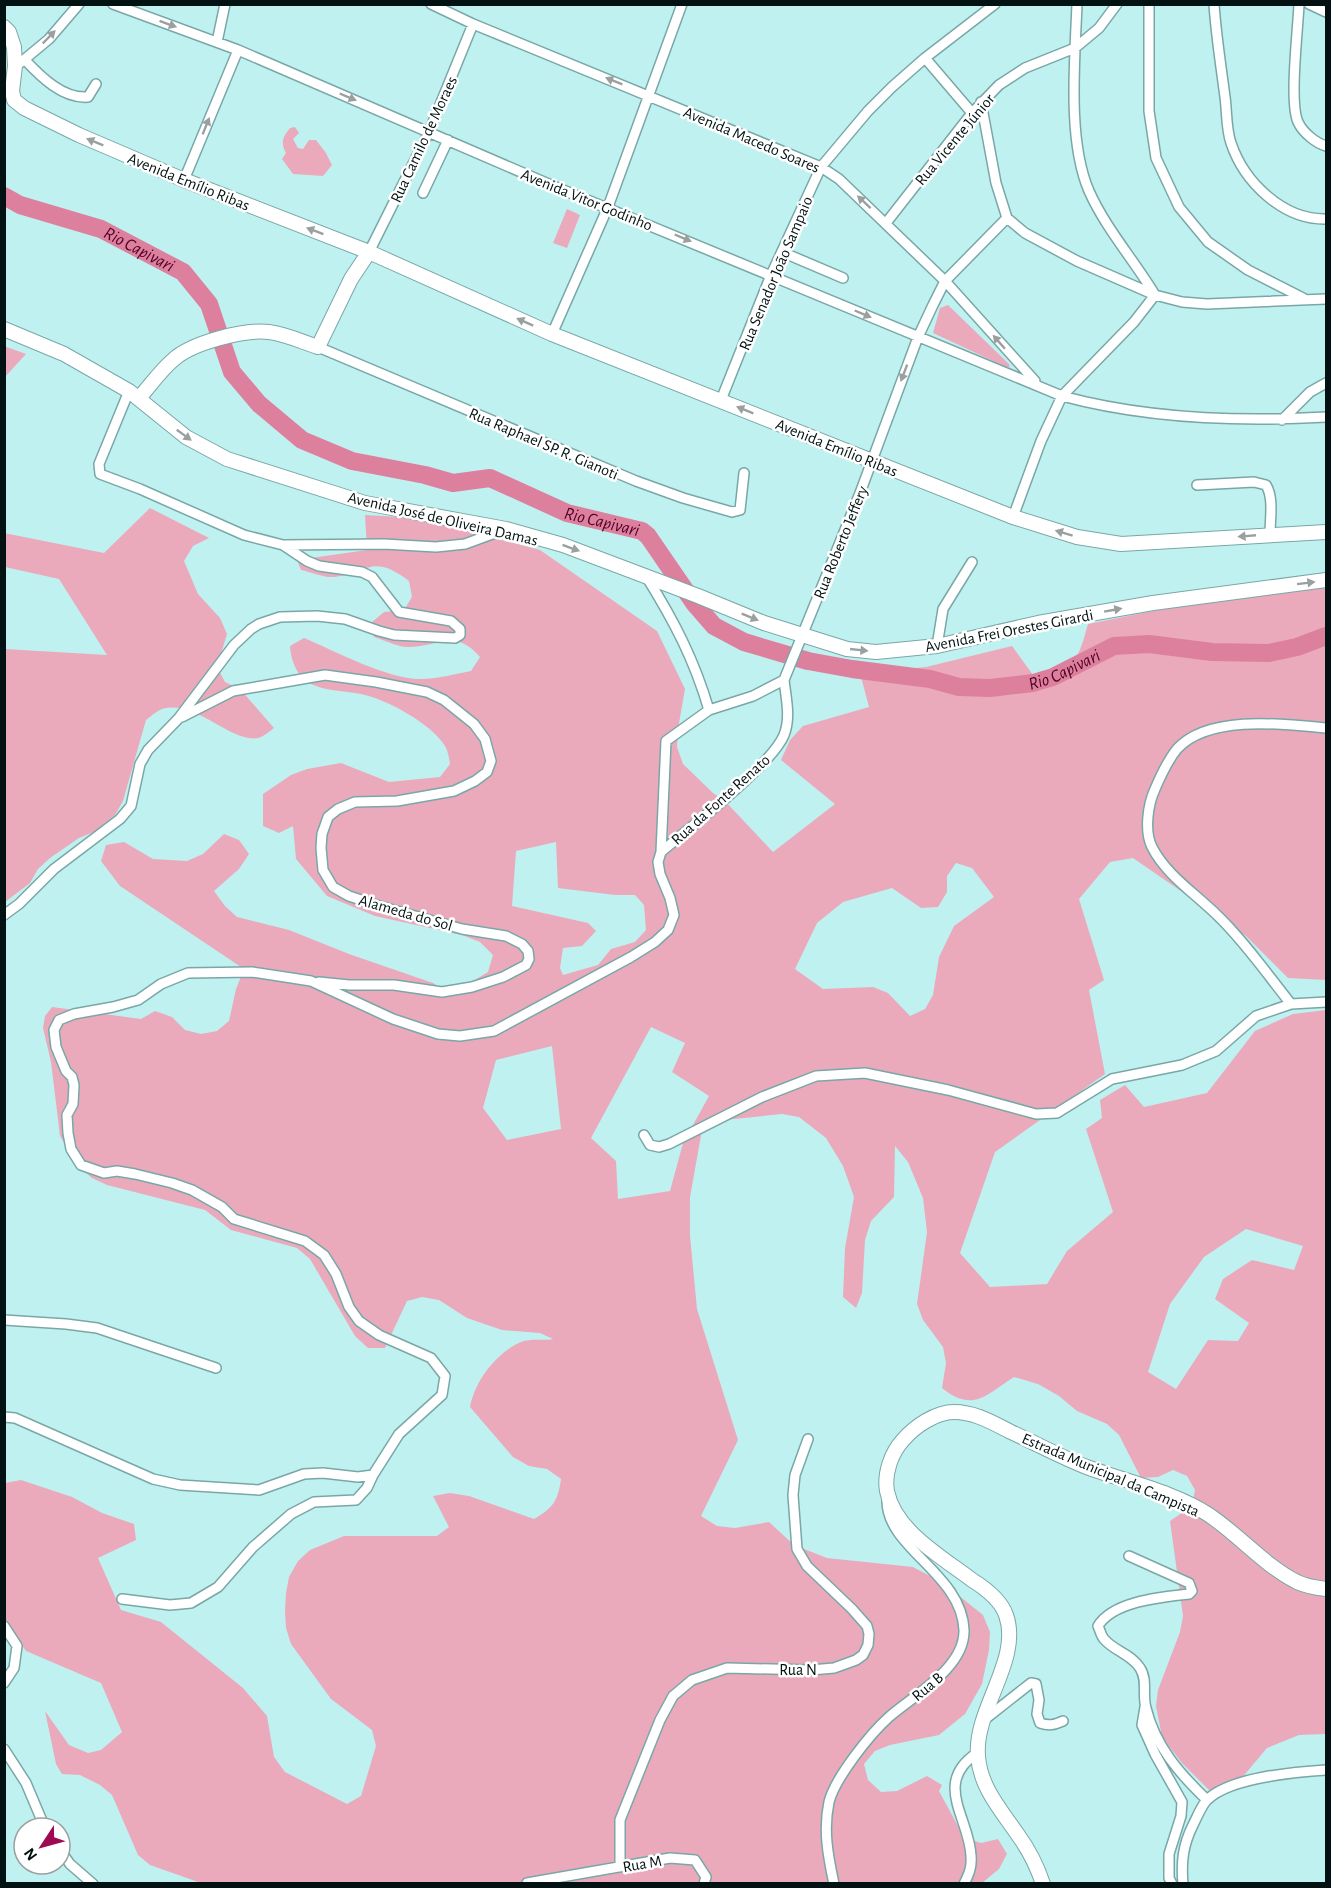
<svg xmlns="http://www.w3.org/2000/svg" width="1331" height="1888" viewBox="0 0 1331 1888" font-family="'Alegreya Sans',sans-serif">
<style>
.green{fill:#eaaabb;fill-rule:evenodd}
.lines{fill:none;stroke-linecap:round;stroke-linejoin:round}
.river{stroke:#dd809d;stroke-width:18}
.street-casing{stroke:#79a7a7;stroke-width:12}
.secondary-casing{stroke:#79a7a7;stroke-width:16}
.street{stroke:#fff;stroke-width:9}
.secondary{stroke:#fff;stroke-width:14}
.oneway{fill:#9aa0a0}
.labels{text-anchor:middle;stroke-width:5;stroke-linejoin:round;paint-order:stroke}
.street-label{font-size:16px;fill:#021212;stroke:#fff}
.water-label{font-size:18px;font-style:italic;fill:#530027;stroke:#fff}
</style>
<rect width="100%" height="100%" fill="#c0f1f1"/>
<path class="green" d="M295,127l4,6 -6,6 5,9 5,1 6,-9h7l10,13 6,12 -9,11 -30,-2 -11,-15 4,-6c-6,-11 -3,-16 4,-25z
M567,209l13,6 -13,33 -14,-5z
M948,305l61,59 1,3h-4l-73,-34 7,-25z
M4,346l22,8 -21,23h-1z
M150,508l59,30 -16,8 -9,15 14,33 22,24 7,16 -10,33 8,15 15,7 34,39c-4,3 -11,9 -16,10 -28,5 -62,-39 -96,-29 -5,2 -11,7 -16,11l-23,81 -8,14 -21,17 -15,6 -29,20 -12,11 -8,14 -25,19v-253l102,6 -48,-76 -54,-12 -1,-34 100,20z
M365,515l53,3 122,32 117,81 28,58 -7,40 -1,18 6,17 30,29 12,8 48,51 62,-48 -54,-44 9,-20 13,-14 66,-19 -9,-34 66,-6 86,-21 21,29c14,-2 35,-5 44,-19 5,-9 8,-22 11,-32l200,-40 38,-2v398l-38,-2 -42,-42 -113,-78 -23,4 -31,37 25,81 -15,10 16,84 -110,78 -35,101 30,34 57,-3 20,-33 46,-39 -27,-83 16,-11 -2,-18 25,-15 19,22 63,-14 48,-62 38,-17 33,-4v724l-27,1 -32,13 -26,31 -30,13 -29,-29 -20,-26 -6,-31 2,-16 22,-58 3,-16 -13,-95 22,-15 3,-16 -8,-14 -14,-6 -15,7 -17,1 -22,-43 -12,-11 -30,-13 -18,-15 -21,-12 -24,-7c-28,18 -41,36 -72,11l4,-25 -3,-16 -20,-27 -6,-16 10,-72 -4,-34 -15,-36 -13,-16 -1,51 -23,24 -6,19 -3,53 -6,15 -13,-11 2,-49 9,-51 -11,-31 -17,-28 -27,-21 -17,-3 -67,7 -13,9 -12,67v39l7,73 41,131 -37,76 16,10 18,2 34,-6 25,23 33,13 86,9 30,16 40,32 7,17 -1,18 -7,34 -17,30 -26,21 -49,10 -15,6 -11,13 4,16 13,12 16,-1 30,-15 15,9 -3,6 25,46 17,6 17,-4 9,15 -8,15 -17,14h-781l-51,-18 -12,-10 -26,-60 -12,-10 -20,-10 -18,-1 -6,-10 -11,-53 24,34 19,8 13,-3 21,-18 -21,-49 -75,-32 -21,-28v-140l16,-3 51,17 30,16 32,11 2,16 -38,18 23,52 40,12 82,66 24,28 7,41 11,15 62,32 14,-8 15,-50 -4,-16 -41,-31 -40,-55 -5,-16 -1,-17 1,-18 3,-16 9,-16 12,-11 34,-14h93l12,-9 -16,-31 17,-3 19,3 65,23c19,-11 24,-18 27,-40l-14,-10 -18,-3 -16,-9 -43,-50c5,-26 26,-54 51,-65 9,-4 23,-1 32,-3l-13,-6 -38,-3 -35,-12 -28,-18 -17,-3 -15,4 -22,47h-17l-13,-12 -45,-77 -13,-11 -66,-18 -26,-20 -98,-25 -15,-7 -13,-11 -19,-31 -9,-74 -8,-34 2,-12 7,-9 89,12 14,-8 17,6 13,13 16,4 16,-3 12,-10 7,-32 8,-20 -124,-83 -19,-25 5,-16 18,-3 29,17 34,2 16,-7 21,-20 15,6 10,14 -10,15 -25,22 11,15 12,11 52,13 60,24 84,29 8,5 32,-7 15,-9 5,-17 -13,-13 -18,-7 -87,-19 -48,-20 -31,-37 -3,-33 -14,7 -16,-7v-32l28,-19 16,-6 34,-6 48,19 51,-5 10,-13c-1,-6 -2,-13 -5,-18 -13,-22 -59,-47 -84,-52 -15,-3 -32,-3 -45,-8 -18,-6 -25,-24 -26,-40l14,-8c31,13 83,41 116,41 17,0 35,-5 51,-8l9,-14c-26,-30 -42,-9 -74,-10 -10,-1 -22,-7 -32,-10l-2,-15 12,-10 20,-2 8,-13 -3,-16c-37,-28 -39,-8 -75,-4 -10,1 -23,-5 -33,-7l-4,-10 70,-10zM556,842l2,46 57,7h20l9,10 2,25 -11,12 -24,7 -13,16 -35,10 -3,-7 3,-20 19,-2 14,-15 -8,-8 -76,-17 4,-55zM956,863l16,5 22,29 -40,29 -15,31 -6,38 -8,14 -15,7 -22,-23 -15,-6 -50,2 -28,-20 22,-46 26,-21 49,-14 29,20 17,-1 9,-15v-16zM651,1027l34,16 -13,29 37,24 -26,47 -13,48 -52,8 -2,-38 -25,-23zM552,1046l9,83 -54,11 -24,-32 13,-48zM1246,1229l57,17 -9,24 -42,-10 -29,19 -8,20 34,24 -11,18 -30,-1 -32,49 -28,-17 22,-68 34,-47z"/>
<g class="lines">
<path class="river" id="s1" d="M4,196l16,9 81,24 82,43 26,32 23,68 27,32 43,36 50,21 73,14 28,8 37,-5 77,35 75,18 6,5 46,67 20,23 30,16 64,19 44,8 78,10 29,8 31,1 43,-5 20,-6 61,-31 35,-2 63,8 57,1 28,-6 29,-11"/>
<defs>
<path id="street" d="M113,4l125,46 313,135 511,211c85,23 177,26 264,21
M431,4l42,20 348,143 18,12 106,102 90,100
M1077,4c-2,55 -10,136 12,187 17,38 45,69 66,104
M1149,4v107l7,47 23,49 29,35 40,28 55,28
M1214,4c2,31 7,62 11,93 2,14 1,32 6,46 13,39 52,77 95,76
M1299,4c-1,26 -10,98 -1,118 5,11 18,21 28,24
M1309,4l17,8
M217,42l8,-38
M925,58l47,55
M25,60c16,17 38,39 63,37l8,-13
M20,63l29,-24 30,-35
M981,102l15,81 11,35 18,15 52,28 78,34 27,7 25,2 119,-5
M184,180l54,-130
M423,193l25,-53
M886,223l86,-110 27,-28 26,-17 50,-20 24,-20 18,-24
M369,252l60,-120 44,-108
M782,252l61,26
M552,334l56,-127 74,-203
M318,347l318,134 47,17 49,14 8,-2 4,-37
M721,400l50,-125 50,-108 47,-56 24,-24 33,-29 70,-54
M1282,420l28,-28 16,-9
M1197,485l57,-3 12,3c8,13 4,34 4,49
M1013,517l28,-76 21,-45 72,-74 21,-27
M283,545l101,-1 52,3 29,-3 38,-14
M646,576c28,45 48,83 63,134
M937,646l6,-37 29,-47
M182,717l51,-26 92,-16 51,7 51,10 17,8 30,24 11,15 6,22 -4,11 -12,9 -21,10 -57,10 -42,1 -17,7 -10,8 -6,17 -1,14 2,22 10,17 16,9 30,10 83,23 44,7 16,8 6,7 1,8 -3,6 -23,12 -31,10 -30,5 -48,-7h-45l-30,-3
M661,852l5,-111 43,-31 44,-14 31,-16 76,-187 58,-156 15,-32 12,-24 62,-63
M4,915l15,-11 35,-35 66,-50 11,-13 9,-42 8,-14 30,-31 56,-74 17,-16 8,-5 21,-7 37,-1 28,3 34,12 15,4 61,3 5,-3v-6l-9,-8 -52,-9 -27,-35 -10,-5 -43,-6 -12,-5 -24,-16 -39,-10 -104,-46 -40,-15 -1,-10 30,-73
M1291,1004c-24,-30 -46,-62 -73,-88 -22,-22 -52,-41 -66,-69 -8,-16 -4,-43 3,-58 6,-14 13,-29 22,-40 31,-35 108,-25 149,-21
M644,1135l6,10 9,2 10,-3 93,-47 54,-21 49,-3 83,17 88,24 21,-1 55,-34 70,-14 34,-14 40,-35 35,-12 35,-2
M4,1320l62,4 31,4 119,40
M4,1417l11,1 138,61 27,6 79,5 45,-16 19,-1 35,4 15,-2 26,-41 43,-39 3,-19 -14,-18 -52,-23 -20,-14 -10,-14 -13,-33 -12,-19 -19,-14 -71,-22 -12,-12 -30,-17 -20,-7 -37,-9 -18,-3 -13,2 -23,-8 -10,-16 -3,-16 -1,-18 6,-11 1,-19 -2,-8 -6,-6 -10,-24 -2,-17 5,-10 15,-6 39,-7 25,-7 23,-16 27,-11 64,-1 59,9 82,38 45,15 22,2 34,-5 137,-74 24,-15 13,-12 6,-15 -4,-17 -10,-24 -2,-12 3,-10c28,-24 111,-87 123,-117 7,-17 2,-37 0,-55
M1129,1556l60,27 3,8 -3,3c-27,3 -76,7 -91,32 2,4 3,10 6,13 10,12 27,15 36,29 8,12 2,27 6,40 9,38 34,66 61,92
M122,1599l48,6 21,-2 27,-16 35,-40 38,-33 23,-12 42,-2 11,-12 6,-13
M4,1626l13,20 -3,22 -10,15
M1145,1707l-3,18 13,29 27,48 -1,14 -12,38v24l3,6
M984,1720l47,-37 5,1 3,16 -2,14 3,9c9,3 14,2 23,-2
M4,1749l22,34 19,45
M60,1850l10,14 23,20
M620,1867v-47l40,-100 13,-24 19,-16 35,-12 84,2 23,-2 22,-8 7,-5 5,-10 1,-11 -2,-8 -15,-17 -45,-43 -10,-17 -4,-54 2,-20 13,-36
M527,1883l143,-25 25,2 11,17 -2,7
M834,1884c-6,-28 -11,-54 -5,-82 6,-24 41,-68 60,-85 25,-22 76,-49 75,-87 -2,-56 -77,-82 -77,-129
M964,1884c5,-10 8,-17 7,-28 -1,-37 -39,-73 6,-103
M1183,1884c-2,-22 0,-39 10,-59 4,-8 8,-18 13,-24 22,-24 90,-29 120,-31"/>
<path id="secondary" d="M4,27l5,5 5,15 1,19 -3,25 2,9 10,8 55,27 105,45 185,72 183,82 461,183 64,20 44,7 205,-12
M4,329l60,25 65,37 57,46 41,22 138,44 141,26 57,16 135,51 66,27 83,26 29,3 61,-6 101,-23 115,-20 173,-23
M139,398c11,-12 21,-27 34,-38 18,-17 71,-31 96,-28 17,2 33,10 49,15l33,-68 18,-27
M1043,1884c-6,-18 -14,-34 -25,-49 -17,-25 -38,-48 -40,-79 -4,-47 44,-96 28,-141 -5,-14 -21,-27 -34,-35 -30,-23 -77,-49 -85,-89 -3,-17 4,-38 16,-51 12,-14 33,-28 51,-28 21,0 39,11 57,20 24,11 48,24 73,34 39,15 91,26 125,49 30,20 56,51 88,67 9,4 20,6 29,7"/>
</defs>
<use href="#street" class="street-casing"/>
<use href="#secondary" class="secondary-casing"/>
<use href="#street" class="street"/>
<use href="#secondary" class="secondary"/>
</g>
<defs><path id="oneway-solid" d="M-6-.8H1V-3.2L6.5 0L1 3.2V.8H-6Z" transform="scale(1.5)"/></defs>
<g class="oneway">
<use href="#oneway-solid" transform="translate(168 24) rotate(20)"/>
<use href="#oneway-solid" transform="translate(49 37) rotate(-46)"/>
<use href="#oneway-solid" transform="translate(614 81) rotate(-158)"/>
<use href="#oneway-solid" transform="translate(348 97) rotate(23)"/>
<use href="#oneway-solid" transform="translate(206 126) rotate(-68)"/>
<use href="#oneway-solid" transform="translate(95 142) rotate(-158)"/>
<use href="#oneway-solid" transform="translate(864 202) rotate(-137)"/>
<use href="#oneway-solid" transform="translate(315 231) rotate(-159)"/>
<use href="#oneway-solid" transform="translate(683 238) rotate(23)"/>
<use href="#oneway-solid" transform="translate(863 314) rotate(23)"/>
<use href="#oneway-solid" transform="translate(525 322) rotate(-156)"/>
<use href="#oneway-solid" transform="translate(999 342) rotate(-131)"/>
<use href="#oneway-solid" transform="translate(904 373) rotate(111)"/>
<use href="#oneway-solid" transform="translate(745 410) rotate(-158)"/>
<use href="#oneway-solid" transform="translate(184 435) rotate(36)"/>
<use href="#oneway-solid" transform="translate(1064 533) rotate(-163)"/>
<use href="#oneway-solid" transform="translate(1247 536) rotate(175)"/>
<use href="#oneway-solid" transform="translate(571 548) rotate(20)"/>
<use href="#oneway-solid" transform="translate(1306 583) rotate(-7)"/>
<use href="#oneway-solid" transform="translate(1113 610) rotate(-10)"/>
<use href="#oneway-solid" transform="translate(750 617) rotate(22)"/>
<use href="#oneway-solid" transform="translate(859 650) rotate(6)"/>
</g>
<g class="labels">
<g class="street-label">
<text transform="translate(423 139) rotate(-65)" y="6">Rua Camilo de Moraes</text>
<text transform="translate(752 139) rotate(23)" y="6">Avenida Macedo Soares</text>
<text transform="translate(954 139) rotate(-50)" y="6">Rua Vicente Júnior</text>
<text transform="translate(189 181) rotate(22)" y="6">Avenida Emílio Ribas</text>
<text transform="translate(587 199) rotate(22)" y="6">Avenida Vitor Godinho</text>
<text transform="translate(775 273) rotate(-67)" y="6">Rua Senador João Sampaio</text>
<text transform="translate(544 443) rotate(23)" y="6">Rua Raphael SP. R. Gianoti</text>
<text transform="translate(837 447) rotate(22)" y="6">Avenida Emílio Ribas</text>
<text transform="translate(443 518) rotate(13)" y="6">Avenida José de Oliveira Damas</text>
<text transform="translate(840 542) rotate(-68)" y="6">Rua Roberto Jeffery</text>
<text transform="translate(1009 630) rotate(-11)" y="6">Avenida Frei Orestes Girardi</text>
<text transform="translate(720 799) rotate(-42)" y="6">Rua da Fonte Renato</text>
<text transform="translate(406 912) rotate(16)" y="6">Alameda do Sol</text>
<text transform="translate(1111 1474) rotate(23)" y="6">Estrada Municipal da Campista</text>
<text x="798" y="1675">Rua N</text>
<text transform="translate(927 1686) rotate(-40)" y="6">Rua B</text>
<text transform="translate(642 1863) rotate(-10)" y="6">Rua M</text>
</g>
<g class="water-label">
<text dy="6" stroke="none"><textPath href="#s1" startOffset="146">Rio Capivari</textPath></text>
<text dy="6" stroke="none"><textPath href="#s1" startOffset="722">Rio Capivari</textPath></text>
<text dy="6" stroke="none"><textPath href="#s1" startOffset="1245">Rio Capivari</textPath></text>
</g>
</g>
<rect width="1331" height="1888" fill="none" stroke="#021212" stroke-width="12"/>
<g transform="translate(42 1846) rotate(234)"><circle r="28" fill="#ffffff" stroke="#9aa0a0" stroke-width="1.5"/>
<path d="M0-4.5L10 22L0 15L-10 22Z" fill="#9f0a52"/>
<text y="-9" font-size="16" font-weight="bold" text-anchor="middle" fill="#021212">N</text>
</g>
</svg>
